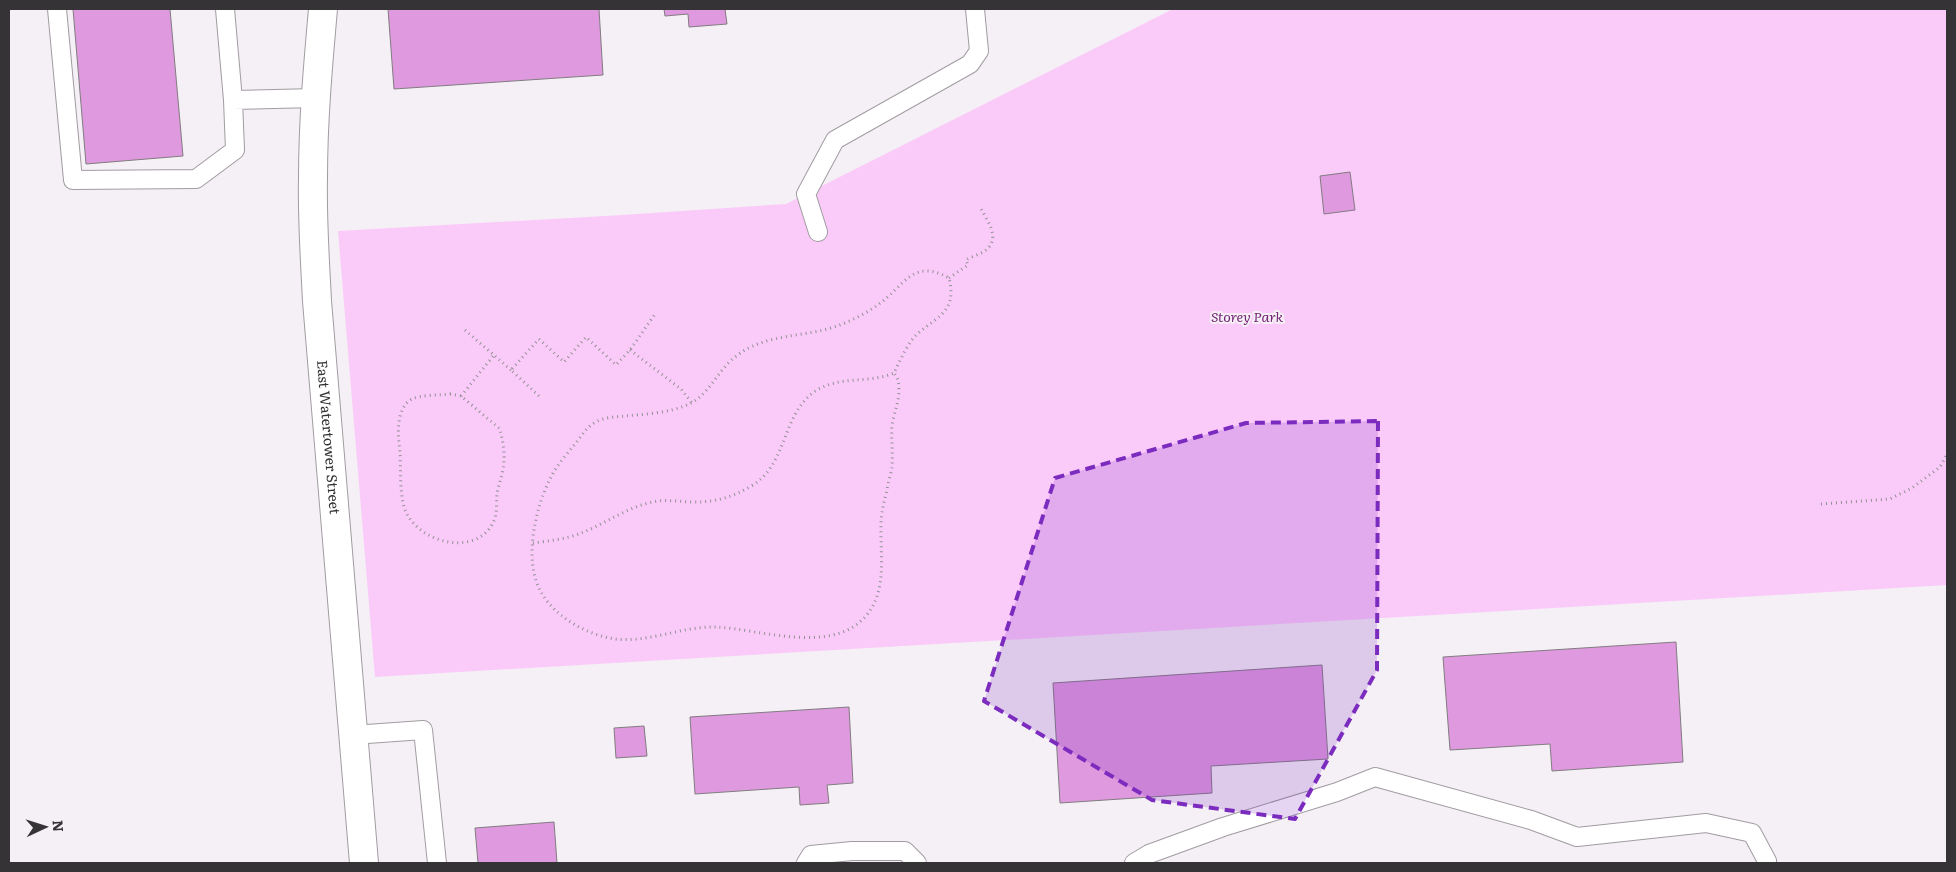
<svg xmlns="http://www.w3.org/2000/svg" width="1956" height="872" viewBox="0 0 1956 872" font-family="Literata,serif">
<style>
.green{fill:#facbf9}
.building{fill:#df99de;stroke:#817c80}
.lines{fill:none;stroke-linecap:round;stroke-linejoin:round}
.service-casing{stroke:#a19ca1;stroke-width:20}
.tertiary-casing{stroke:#a19ca1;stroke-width:30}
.path{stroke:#949194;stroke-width:3;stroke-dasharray:1 4;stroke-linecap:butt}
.service{stroke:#fff;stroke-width:18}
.tertiary{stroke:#fff;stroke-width:28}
.marked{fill:#7b2cbf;fill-opacity:0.2;stroke:#7b2cbf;stroke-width:4;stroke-dasharray:10 6;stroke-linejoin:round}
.labels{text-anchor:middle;stroke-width:4;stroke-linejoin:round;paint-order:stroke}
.park-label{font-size:14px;font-style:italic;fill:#752477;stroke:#f5f0f5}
.street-label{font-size:14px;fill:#353335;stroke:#f5f0f5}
</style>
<rect width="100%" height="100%" fill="#f5f0f5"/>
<path class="green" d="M1173,9h774v576l-1572,92 -37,-446 284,-16 164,-11z"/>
<path class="building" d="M73,9h97l13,147 -97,8z
M388,9h211l4,66 -209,14z
M664,9h61l2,15 -38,3 -1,-13 -23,2z
M1350,172l5,38 -31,4 -4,-38z
M1676,642l7,120 -131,9 -2,-27 -100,6 -7,-93z
M1322,665l6,94 -117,7 1,27 -152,10 -7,-120z
M849,707l4,76 -26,2 2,18 -29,2 -1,-18 -104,7 -5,-77z
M644,726l3,30 -31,2 -2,-30z
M554,822l3,41h-79l-3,-35z"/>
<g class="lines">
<defs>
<path id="service" d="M57,9l16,171 123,-1 39,-29 -2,-50
M225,9l8,91 83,-2
M818,232l-12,-38 29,-54 135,-76 9,-13 -4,-42
M353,735l70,-5 14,133
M806,863l5,-8 41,-4h53l12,12
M1134,863l15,-9 74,-27 114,-35 38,-15 156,43 46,17 129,-14 46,10 15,28 -1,2"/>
<g id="tertiary">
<path id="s1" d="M323,9c-5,56 -10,112 -10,169 -1,41 2,82 4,123l47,562"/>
</g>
</defs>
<use href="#service" class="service-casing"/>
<use href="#tertiary" class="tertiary-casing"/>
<path class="path" d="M949,278l19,-13 -2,-5c6,-4 17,-6 22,-12 12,-12 -2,-29 -8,-41
M465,330l46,40
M630,350l51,39 11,14
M450,394l11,2 39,33c2,9 4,18 4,26 1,13 -4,25 -7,38 -1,9 1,21 -4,30 -18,34 -73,20 -87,-11 -7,-15 -5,-44 -6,-60 -2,-16 -5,-44 12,-53 8,-4 28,-4 38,-5z
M461,396l33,-41
M539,396l-28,-26 28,-31 25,23 22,-25 30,28 14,-15 25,-36
M1821,504l69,-5 22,-11 28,-21 7,-13
M533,543c15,-2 34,-4 48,-10 26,-10 49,-28 77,-32 10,-1 20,0 30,1 24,1 44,-4 65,-17 34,-21 29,-70 61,-93 24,-17 54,-8 80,-19 5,-11 11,-23 17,-32 18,-23 48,-24 38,-63 -36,-20 -44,7 -70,26 -12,9 -28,17 -42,22 -34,12 -73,7 -102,31 -17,13 -26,38 -46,47 -19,9 -43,10 -64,12 -10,1 -21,1 -29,6 -10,5 -14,14 -21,22 -8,10 -18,21 -24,33 -16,31 -28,84 -10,115 14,25 46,43 74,47 34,4 67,-13 101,-12 43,2 115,28 149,-10 23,-26 15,-61 16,-92 0,-12 3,-23 6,-35 1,-8 4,-16 5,-23 1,-14 -1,-28 0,-42 2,-12 7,-23 7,-35 0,-7 -1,-12 -5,-17"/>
<use href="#service" class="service"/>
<use href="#tertiary" class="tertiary"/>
</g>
<path class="marked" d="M1378,421l-1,249 -82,149 -143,-19 -168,-99 71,-223 191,-55z"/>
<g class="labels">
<g class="park-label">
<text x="1247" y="322">Storey Park</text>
</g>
<g class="street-label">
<text dy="5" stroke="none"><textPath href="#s1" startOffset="429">East Watertower Street</textPath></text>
</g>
</g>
<rect width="1956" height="872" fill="none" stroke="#353335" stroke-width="20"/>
<g transform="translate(45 827) rotate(86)" stroke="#f5f0f5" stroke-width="4" paint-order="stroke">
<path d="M0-4L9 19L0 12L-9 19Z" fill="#353335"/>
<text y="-8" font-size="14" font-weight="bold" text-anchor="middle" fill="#353335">N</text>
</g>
</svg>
